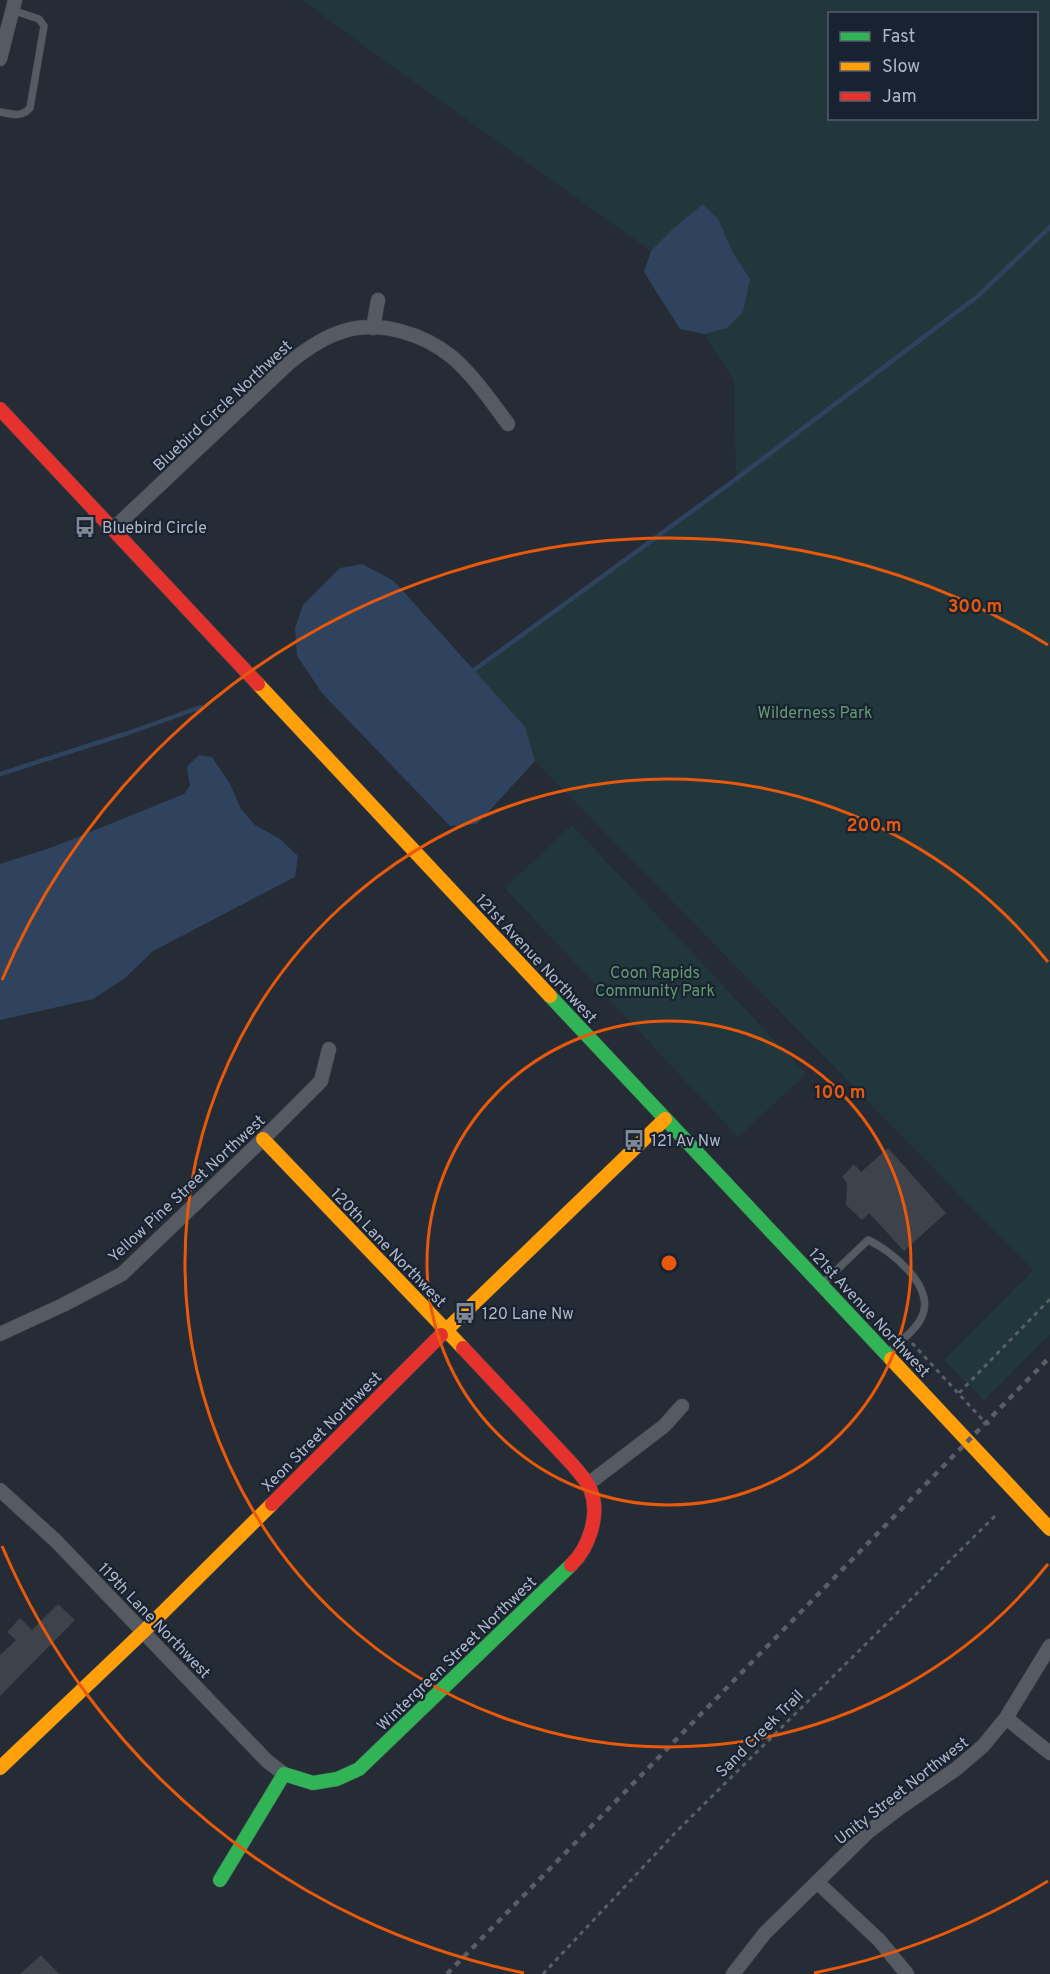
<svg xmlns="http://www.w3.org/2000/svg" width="1050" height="1974" viewBox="0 0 1050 1974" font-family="Overpass,sans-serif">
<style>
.green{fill:#22373b;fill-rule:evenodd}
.water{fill:#2f435e}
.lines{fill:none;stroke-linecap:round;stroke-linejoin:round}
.stream{stroke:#2f435e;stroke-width:4.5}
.building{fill:#3d424b}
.lane-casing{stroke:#42474e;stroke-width:8}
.street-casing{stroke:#42474e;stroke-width:15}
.fast-casing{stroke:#42474e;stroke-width:15}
.slow-casing{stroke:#42474e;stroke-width:15}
.jam-casing{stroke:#42474e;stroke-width:15}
.path{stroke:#585f66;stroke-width:3;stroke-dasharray:4.5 4.5;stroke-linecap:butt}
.lane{stroke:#565a63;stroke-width:7}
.street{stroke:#565a63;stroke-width:14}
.fast{stroke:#30b455;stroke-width:14}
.slow{stroke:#ff9f0a;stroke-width:14}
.jam{stroke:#e5322d;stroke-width:14}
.rail{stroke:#595e66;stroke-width:4.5;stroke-dasharray:6 6;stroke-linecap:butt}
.ring{fill:none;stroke:#e8590c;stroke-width:3}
.labels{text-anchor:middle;stroke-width:4.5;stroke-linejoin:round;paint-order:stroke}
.street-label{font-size:16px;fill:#aeb8c8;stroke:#192230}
.poi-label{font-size:16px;fill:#aeb8c8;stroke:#192230;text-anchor:start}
.park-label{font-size:16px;fill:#639b70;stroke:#192230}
.centre{fill:#e8590c;stroke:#192230;stroke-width:3}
.ring-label{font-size:18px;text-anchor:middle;font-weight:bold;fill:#e8590c;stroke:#192230;stroke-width:4.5;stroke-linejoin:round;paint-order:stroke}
</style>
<rect width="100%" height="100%" fill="#252c35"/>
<path class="green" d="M302,0h748v1334l-66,67 -40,-41 89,-90 -498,-509 -61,-91 262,-191 -2,-99 -83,-129 -266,-190zM830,14h206v104h-206z
M572,825l234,249 -68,63 -233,-249z"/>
<path class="water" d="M703,204l15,15 15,34 17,26 -7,33 -16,16 -23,6 -24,-5 -36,-57 7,-21 24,-24z
M362,564l32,17 131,146 10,34 -58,63 -27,2 -128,-133 -25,-37 -2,-28 8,-23 37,-37z
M199,755l13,2 18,27 11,25 14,16 25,14 18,17 -3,21 -142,74 -28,27 -32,21 -93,21v-156l53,-17 131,-53 6,-8 -3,-19z"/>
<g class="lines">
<path class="stream" d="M469,670h5l262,-191 242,-183 72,-69
M0,774l128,-41 73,-26"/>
</g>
<path class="building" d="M888,1148l58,65 -42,38 -35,-38 -7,7 -16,-15 1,-22 -5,-6 12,-13 7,8z
M58,1604l17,16 -75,76v-41l16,-15 -9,-8 13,-14 12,12z
M41,1955l18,19h-39z"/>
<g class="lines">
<defs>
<path id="lane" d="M0,112c12,2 21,6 30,-4l14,-82 -5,-7 -27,-9
M821,1285l47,-45c24,11 65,45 55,74 -5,15 -24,28 -35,39"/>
<path id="street" d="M0,59l15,-59
M373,328l5,-28
M113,529l176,-166c16,-13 34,-26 55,-32 36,-11 80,3 108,26 22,19 39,44 56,67
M0,1334l63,-29 59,-31 141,-135 58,-58 8,-32
M588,1484l76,-58 18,-20
M0,1490l56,51 211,220 17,13
M1006,1718l44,35
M817,1882l62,58 28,34
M733,1974l32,-41 103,-101 33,-25 55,-38 27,-23 23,-28 44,-72"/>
<path id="fast" d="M550,996l341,363
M220,1880l64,-106 29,9 24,-4 22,-10 212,-204"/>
<path id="slow" d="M258,684l292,312
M263,1139l200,209
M441,1335l224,-216
M891,1359l159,170
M0,1768l144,-137 128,-127"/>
<path id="jam" d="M0,409l258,275
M463,1348l109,116c7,9 15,16 19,27 9,24 -2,57 -20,74
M272,1504l169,-169"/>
</defs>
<use href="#lane" class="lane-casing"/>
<use href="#street" class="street-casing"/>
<use href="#fast" class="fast-casing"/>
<use href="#slow" class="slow-casing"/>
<use href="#jam" class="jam-casing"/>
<path class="path" d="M912,1343l69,75 10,8
M959,1393l91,-94
M543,1974l132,-141 322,-319"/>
<use href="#lane" class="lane"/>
<use href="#street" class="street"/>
<use href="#fast" class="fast"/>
<use href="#slow" class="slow"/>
<use href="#jam" class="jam"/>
<path class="rail" d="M447,1974l603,-617"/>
</g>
<g class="ring">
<circle cx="669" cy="1263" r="242"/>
<path d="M1048 1564A484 484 0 1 1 1048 962"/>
<path d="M1048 1881A725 725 0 0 1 814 1973M524 1973A725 725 0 0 1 2 1546M2 980A725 725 0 0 1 1048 645"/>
</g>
<defs>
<symbol id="bus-bare" viewBox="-9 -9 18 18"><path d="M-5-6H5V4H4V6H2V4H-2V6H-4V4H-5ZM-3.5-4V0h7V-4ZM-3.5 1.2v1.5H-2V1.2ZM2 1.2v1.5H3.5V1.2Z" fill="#7e8795" stroke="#192230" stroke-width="2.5" paint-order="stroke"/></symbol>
</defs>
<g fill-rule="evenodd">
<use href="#bus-bare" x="70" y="512" width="30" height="30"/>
<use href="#bus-bare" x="619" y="1125" width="30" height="30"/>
<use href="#bus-bare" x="450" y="1298" width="30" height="30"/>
</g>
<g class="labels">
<g class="street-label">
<text transform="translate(222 405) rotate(-43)" y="6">Bluebird Circle Northwest</text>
<text transform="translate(537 958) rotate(47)" y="6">121st Avenue Northwest</text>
<text transform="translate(186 1188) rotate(-43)" y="6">Yellow Pine Street Northwest</text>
<text transform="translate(389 1247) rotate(46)" y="6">120th Lane Northwest</text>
<text transform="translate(870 1312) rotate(47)" y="6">121st Avenue Northwest</text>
<text transform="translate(321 1431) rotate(-45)" y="6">Xeon Street Northwest</text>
<text transform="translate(155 1620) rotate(46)" y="6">119th Lane Northwest</text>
<text transform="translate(456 1653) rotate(-44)" y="6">Wintergreen Street Northwest</text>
<text transform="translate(759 1733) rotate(-45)" y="6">Sand Creek Trail</text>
<text transform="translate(901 1790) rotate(-38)" y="6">Unity Street Northwest</text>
</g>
<g class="poi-label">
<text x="102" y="533">Bluebird Circle</text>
<text x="651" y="1146">121 Av Nw</text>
<text x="482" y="1319">120 Lane Nw</text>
</g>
<g class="park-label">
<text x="815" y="718">Wilderness Park</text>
<text x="655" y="978">Coon Rapids<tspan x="655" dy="18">Community Park</tspan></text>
</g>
</g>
<circle cx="669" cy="1263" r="9" class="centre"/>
<g class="ring-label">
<text x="975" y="612">300 m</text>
<text x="874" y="831">200 m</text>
<text x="840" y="1098">100 m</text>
</g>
<rect x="828" y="12" width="210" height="108" fill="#192230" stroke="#555e6d" stroke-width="1.5"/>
<rect x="840" y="32" width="30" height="9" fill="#30b455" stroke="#555e6d" stroke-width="1.5"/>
<text x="882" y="42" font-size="18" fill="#aeb8c8">Fast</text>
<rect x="840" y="62" width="30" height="9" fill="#ff9f0a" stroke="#555e6d" stroke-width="1.5"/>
<text x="882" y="72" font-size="18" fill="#aeb8c8">Slow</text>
<rect x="840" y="92" width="30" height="9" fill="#e5322d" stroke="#555e6d" stroke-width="1.5"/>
<text x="882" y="102" font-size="18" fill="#aeb8c8">Jam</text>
</svg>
